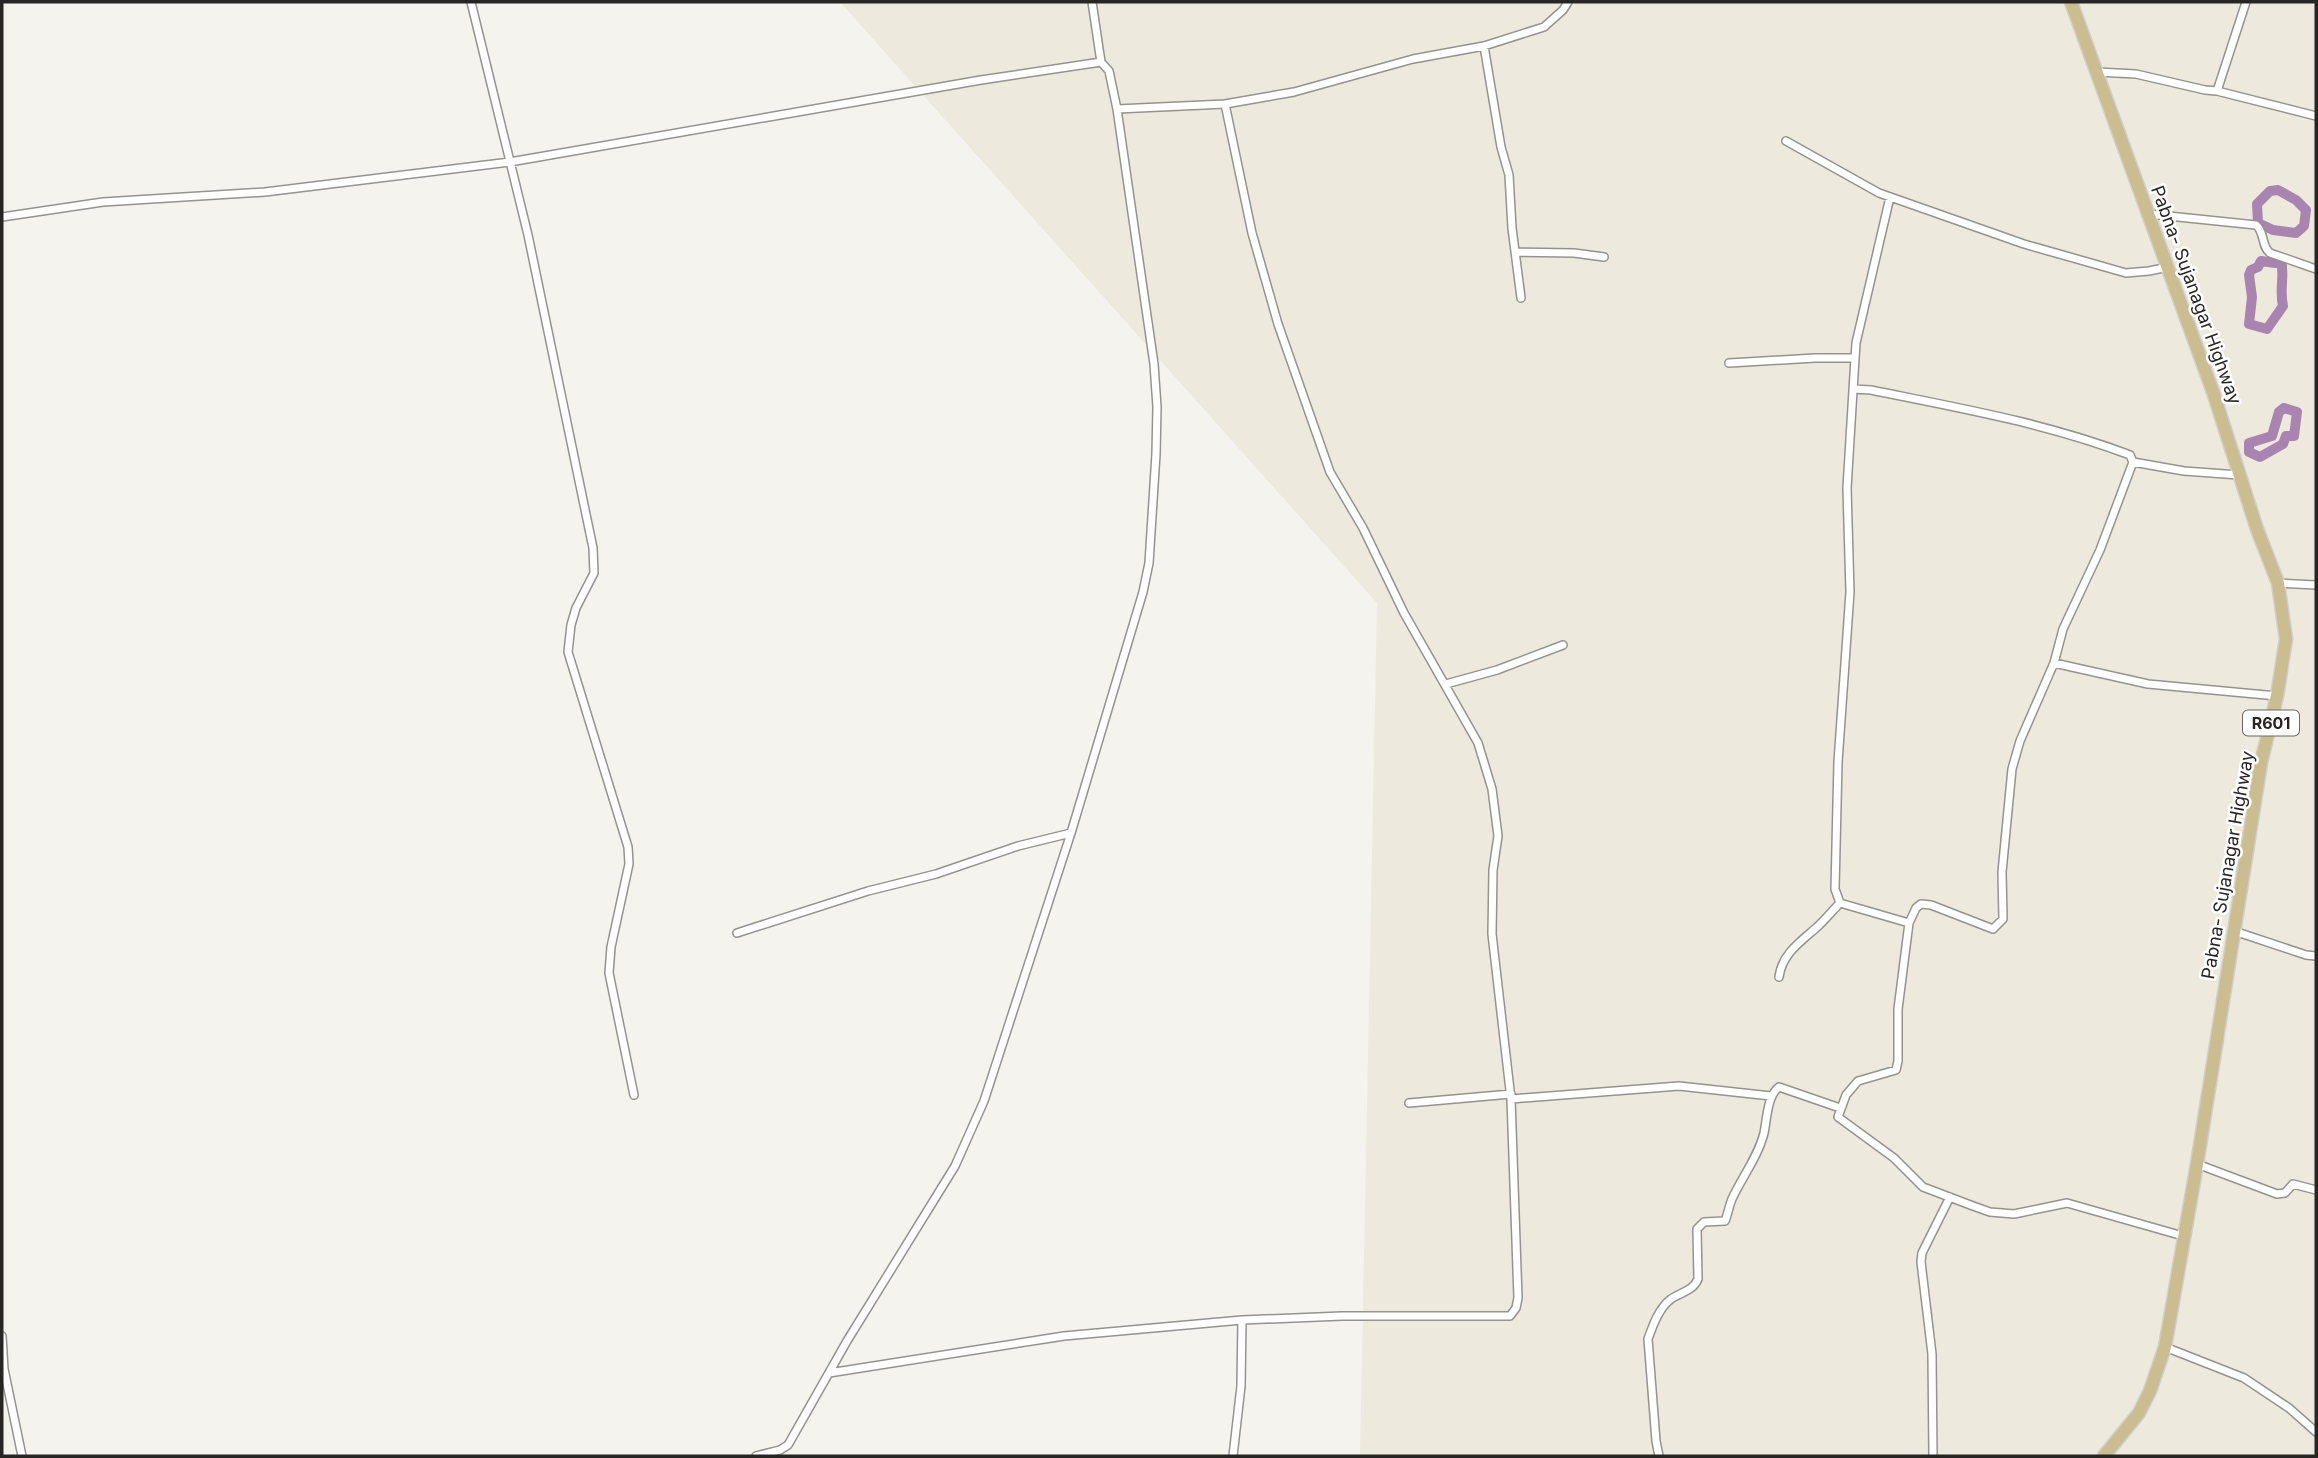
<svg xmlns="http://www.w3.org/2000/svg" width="2318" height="1458" viewBox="0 0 2318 1458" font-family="Inter,sans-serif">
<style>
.built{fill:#ede9dd}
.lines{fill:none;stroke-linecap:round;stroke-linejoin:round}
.canal{stroke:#aa84b1;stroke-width:10}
.minor-casing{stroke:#95938f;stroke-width:10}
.primary-casing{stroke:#cfcfcf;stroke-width:15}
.minor{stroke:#fff;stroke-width:7}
.primary{stroke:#cbbd8f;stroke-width:12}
.labels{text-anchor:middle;stroke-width:5;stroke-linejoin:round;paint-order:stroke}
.shield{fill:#fff;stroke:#686766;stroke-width:2}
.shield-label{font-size:16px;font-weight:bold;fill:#272624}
.street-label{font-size:18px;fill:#272624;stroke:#fff}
</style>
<rect width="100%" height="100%" fill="#f4f3ee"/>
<path class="built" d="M840,2h1476v1454h-956l17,-853z"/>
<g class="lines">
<path class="canal" d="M2278,190l18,10 10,10 -2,16 -8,7 -23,-3 -15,-7 -1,-19 13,-13z
M2281,260c4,17 -2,29 2,46l-16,23 -18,-5 3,-27 -3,-22 2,-5 7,-3 3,-6 14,2z
M2284,408l13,4 -3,24h-8l-3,8 -23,13 -11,-5v-9l23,-7 7,-24z"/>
<defs>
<path id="minor" d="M471,2l57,233 65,313 1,25 -18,35 -5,17 -3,27 60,195 1,17 -18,83 -2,26 25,122
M2246,2l-29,89 99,25
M1484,46l17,101 8,28 3,53 9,70
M2097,72l39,2 69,16 12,1
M1225,104l27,129 26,91 52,148 33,56 41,85 74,130 14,46 6,47 -5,34 -1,64 19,165
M1117,109l108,-5 69,-12 119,-33 71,-13 60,-19 19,-17 5,-8
M1786,141l93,52 145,51 102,29 23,-2 19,-4
M1890,197l-34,146 -1,15 -8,130 3,104 -12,170 -3,127 5,14 69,20 7,-15 5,-4 10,1 62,24 10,-10 -1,-47 10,-103 8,-28 34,-78 94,21 129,12
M2149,214l107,11c9,7 5,21 14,28l46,16
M2,217l101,-15 162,-10 245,-30 471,-82 120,-18
M1516,252l58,1 30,4
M1729,363l86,-5h40
M1853,389l18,1c88,18 175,33 259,65l3,7 51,9 55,4
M2278,583l38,2
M2054,663l9,-34 37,-79 33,-88
M1446,684l51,-14 66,-25
M1909,923l-11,86v52l-2,9 -38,11 -12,14 -8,22 56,41 29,29 50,19 17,6 24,2 53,-11 116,33
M2234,931l72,24 10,1
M737,933l131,-42 68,-17 82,-28 53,-13
M1779,977c3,-23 21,-35 37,-49 9,-8 16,-17 24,-25
M1409,1103l102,-9
M2197,1164l80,30 8,-1 8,-9 23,6
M2,1336l2,33 18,87
M2165,1347l79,31 45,30 27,24
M829,1373l235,-37 178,-16 100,-4h168l6,-8 2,-10 -7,-199 168,-13 92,10
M756,1456l24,-6 8,-5 59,-104 108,-175 29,-65 87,-268 72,-241 6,-29 7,-109 1,-47 -3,-43 -37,-255 -8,-38 -8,-9 -9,-60
M1233,1456l8,-70 1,-66
M1659,1456l-3,-15 -8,-102c5,-14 11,-31 23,-40 10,-7 22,-8 27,-20l-1,-50 7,-7 21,-1c3,-7 4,-15 7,-22 10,-22 26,-42 32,-66 3,-14 3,-37 15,-46l61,21
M1933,1456l-1,-102 -11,-92 1,-9 28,-56"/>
<path id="primary" d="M2071,2l142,390 44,137 21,54 8,56 -9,57 -16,67 -64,401 -32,183 -15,44 -11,22 -35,43"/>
</defs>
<use href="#minor" class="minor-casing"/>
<use href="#primary" class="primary-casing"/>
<use href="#minor" class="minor"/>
<use href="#primary" class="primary"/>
</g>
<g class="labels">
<rect class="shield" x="2243" y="710.5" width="56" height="25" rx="5"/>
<g class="shield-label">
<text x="2271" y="729">R601</text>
</g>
<g class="street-label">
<text transform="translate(2196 295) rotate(70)" y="6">Pabna- Sujanagar Highway</text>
<text transform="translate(2228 865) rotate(-80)" y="6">Pabna- Sujanagar Highway</text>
</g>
</g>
<rect width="2318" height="1458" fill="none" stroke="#272624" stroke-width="7"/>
</svg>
